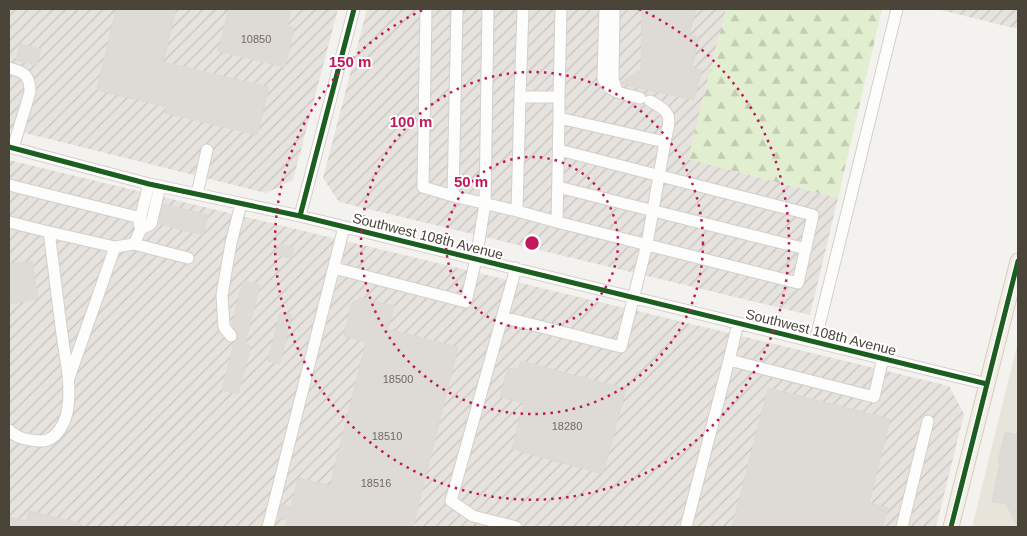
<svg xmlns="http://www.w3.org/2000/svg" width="1027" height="536" viewBox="0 0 1027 536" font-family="Arial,sans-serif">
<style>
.residential{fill:#e7e4dc}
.industrial{fill:url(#industrial-furrows)}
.forest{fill:url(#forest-firs)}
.building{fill:#dedbd6;stroke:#dcd9d4}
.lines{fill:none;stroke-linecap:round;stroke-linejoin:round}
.minor-casing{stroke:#d2d0cb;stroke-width:13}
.major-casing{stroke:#d6cebb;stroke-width:17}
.minor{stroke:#fdfdfc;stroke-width:11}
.major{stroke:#f2efe6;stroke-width:15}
.cycleway-casing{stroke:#fff;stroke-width:8}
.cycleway{stroke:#1b5e20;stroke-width:5}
.ring{fill:none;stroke:#c2185b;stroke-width:2.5;stroke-dasharray:2.5 5}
.labels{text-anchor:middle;stroke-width:4;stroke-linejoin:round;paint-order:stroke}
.number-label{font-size:11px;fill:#706a61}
.street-label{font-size:14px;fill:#4b4439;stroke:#fff}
.centre{fill:#c2185b;stroke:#fff;stroke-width:2.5}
.ring-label{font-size:15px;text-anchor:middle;font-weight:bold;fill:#c2185b;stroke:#fff;stroke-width:4;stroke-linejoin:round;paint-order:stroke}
</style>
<defs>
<pattern id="industrial-furrows" width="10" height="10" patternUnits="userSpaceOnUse" patternTransform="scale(1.25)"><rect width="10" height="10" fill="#e6e2de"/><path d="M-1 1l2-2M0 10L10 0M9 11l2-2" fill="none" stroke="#c7c3bf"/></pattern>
<pattern id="forest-firs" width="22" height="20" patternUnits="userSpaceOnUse" patternTransform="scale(1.25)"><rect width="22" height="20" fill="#e1eecf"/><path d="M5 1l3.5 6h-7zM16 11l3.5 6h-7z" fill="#c3cdb2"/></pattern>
</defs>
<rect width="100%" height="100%" fill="#f4f2ee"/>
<path class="residential" d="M1018,341v186h-46z"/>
<path class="industrial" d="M9,9h329l-45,171 -27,13 -257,-64z
M367,9h359l-38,150 150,39 -28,117 -471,-113 -16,-24z
M936,9h82v20z
M9,160l940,226 15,28 -28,113h-927z"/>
<path class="forest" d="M726,9h156l-44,189 -150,-39z"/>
<path class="building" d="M116,9h60l-13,53 106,25 -12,48 -92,-22 2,-6 -70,-17z
M229,9h62l-4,17 7,2 -9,39 -67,-16z
M642,9h54l-7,26 10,2 -7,31 10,2 -8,30 -72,-16v-2l19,-13z
M20,44l21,5 -4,16 -21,-5z
M163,204l45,11 -5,20 -44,-11z
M279,244l15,4 -3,10 -15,-3z
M32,261l6,38 -29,5v-40z
M243,281l17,4 -15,59 6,2 -13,48 -16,-4 12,-47 4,-5 -1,-7 -5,-6z
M361,298l33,8 -6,23 70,18 -45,180h-128l2,-7 -9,-2 3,-14 10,3 7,-29 32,8 36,-144 -22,-6 8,-33z
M280,313l12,2 -12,49 -12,-3z
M521,361l105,28 -23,85 -91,-25 12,-46 -24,-6 8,-29 10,2z
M768,388l122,31 -21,84 19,5 -5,19h-151z
M1005,432l13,3 -2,15 2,1v76l-12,-23 -14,-2 8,-38 -2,-1z
M29,511l53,13v3h-73v-10l17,4z"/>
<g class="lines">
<defs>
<path id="minor" d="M426,9l-3,178 30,9
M457,9l-4,187 64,15 3,-114h39
M561,9l-2,88v21l106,24c5,-24 9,-29 -15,-41
M605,9l-2,69c4,15 23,16 37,20
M614,9l-1,70 4,12
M9,68c16,4 21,8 21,24l-17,56
M520,97l3,-88
M9,147l140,37 151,32 687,168
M9,185l132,33
M558,187l248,62
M197,194l10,-44
M517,211l40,11 2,-104
M300,216l54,-207
M9,222l40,10c5,36 9,73 14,109 3,21 8,43 5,65 -1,14 -11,36 -28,35 -11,-1 -23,-2 -31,-11
M557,222l241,61 15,-68 -254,-65
M141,229l10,-5 9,-38
M49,232l66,15 19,-3 7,-15 -2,-6 10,-39
M134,244l54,14
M334,268l132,34 10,-43 9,-55 3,-195
M516,268l-65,233 22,15 43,11
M502,317l119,30 26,-103 18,-102
M738,323l-9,37 145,37 9,-39
M231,336l-7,-9 -2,-32 9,-52 10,-39
M815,342l82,-333
M69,378l46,-131
M268,527l76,-300
M686,527l43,-167
M902,527l26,-106"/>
<path id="major" d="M951,527l67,-266"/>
</defs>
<use href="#minor" class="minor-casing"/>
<use href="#major" class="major-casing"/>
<use href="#minor" class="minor"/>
<use href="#major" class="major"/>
<defs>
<path id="cycleway" d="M9,147l140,37 151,32 687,168
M300,216l54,-207
M951,527l67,-266"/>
</defs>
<use href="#cycleway" class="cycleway-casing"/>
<use href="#cycleway" class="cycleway"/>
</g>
<g class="ring">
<circle cx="532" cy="243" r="86"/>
<circle cx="532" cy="243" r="171"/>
<path d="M639 9A257 257 0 1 1 425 9"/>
</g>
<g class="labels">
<g class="number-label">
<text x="256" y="43">10850</text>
<text x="398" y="383">18500</text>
<text x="567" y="430">18280</text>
<text x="387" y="440">18510</text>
<text x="376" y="487">18516</text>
</g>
<g class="street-label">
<text transform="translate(428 236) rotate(14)" y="5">Southwest 108th Avenue</text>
<text transform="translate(821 332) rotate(14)" y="5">Southwest 108th Avenue</text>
</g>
</g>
<circle cx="532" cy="243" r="8" class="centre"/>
<g class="ring-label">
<text x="350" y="67">150 m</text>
<text x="411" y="127">100 m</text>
<text x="471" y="187">50 m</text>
</g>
<rect width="1027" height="536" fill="none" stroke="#4b4439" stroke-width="20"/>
</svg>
